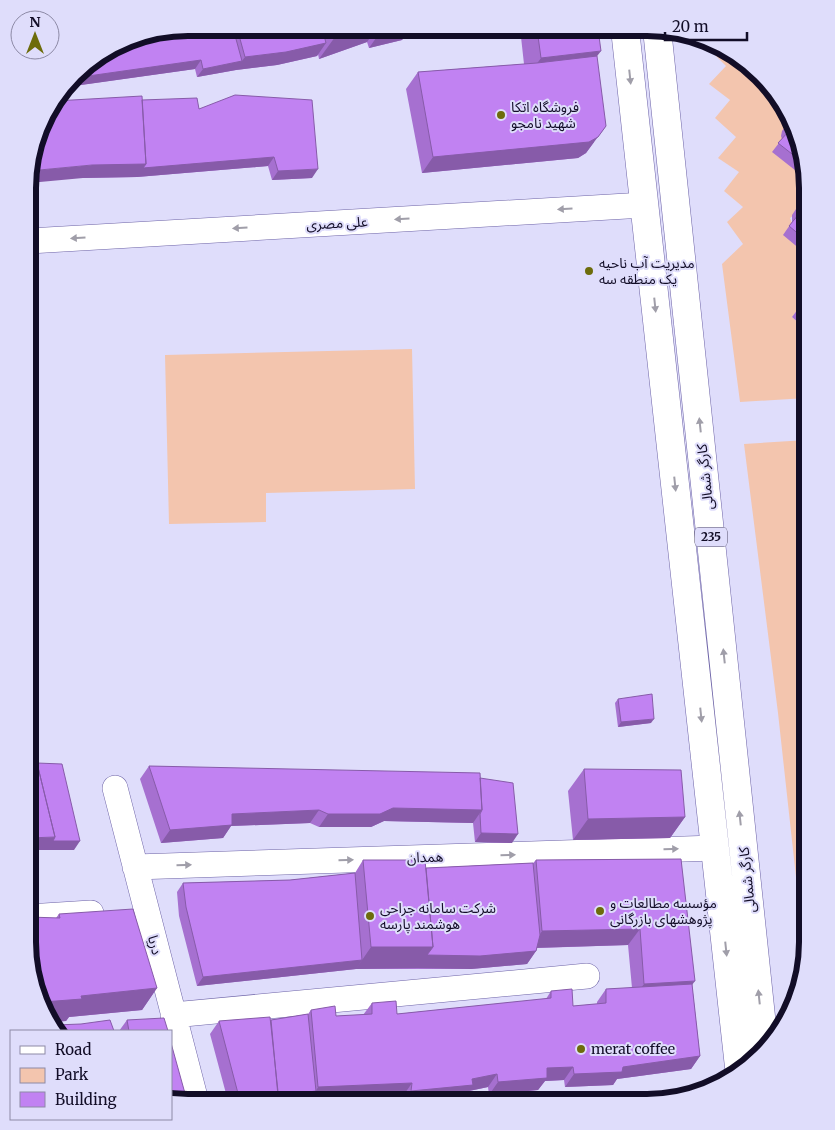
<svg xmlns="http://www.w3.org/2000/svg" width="835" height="1130" viewBox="0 0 835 1130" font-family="Merriweather,'Noto Sans Arabic',serif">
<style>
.green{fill:#f3c5ae}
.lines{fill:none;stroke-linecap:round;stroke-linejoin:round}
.minor-casing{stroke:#6d63a7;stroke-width:26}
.primary-casing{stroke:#6d63a7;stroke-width:29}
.minor{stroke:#fff;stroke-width:25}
.primary{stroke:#fff;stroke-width:28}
.wall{fill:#a670d0}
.shaded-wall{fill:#875ba9}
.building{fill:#c182f2;stroke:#875ba9}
.oneway{fill:#a09ea9}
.poi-dot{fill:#6d6c0b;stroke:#dfddfb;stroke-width:2}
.labels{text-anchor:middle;stroke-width:4;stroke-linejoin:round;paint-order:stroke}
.shield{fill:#dfddfb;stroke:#504b67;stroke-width:1}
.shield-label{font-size:12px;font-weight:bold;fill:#120d27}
.poi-label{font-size:14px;fill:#120d27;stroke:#dfddfb;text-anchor:start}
.street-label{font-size:14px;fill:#120d27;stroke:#dfddfb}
.rim{fill:none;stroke:#120d27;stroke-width:6}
</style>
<rect width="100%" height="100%" fill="#dfddfb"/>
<path class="green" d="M708,44l28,11 55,62 16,71v18l-17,12 17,37v38l-7,6 1,7 -9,11 15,13v68l-67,4 -18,-138 21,-20 -16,-22 16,-15 -19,-16 15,-19 -21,-14 18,-21 -21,-19 15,-18 -21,-16 17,-18 -18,-18z
M412,349l3,140 -149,4v29l-97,2 -4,-169z
M807,440v512l-2,7 -27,-246 -34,-269z"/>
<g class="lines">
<defs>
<path id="minor" d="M29,241l615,-36
M115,788l81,313
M135,867l580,-19
M28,917l63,-4
M173,1015l414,-39"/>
<path id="primary" d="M625,29l114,1038
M657,29l107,1016"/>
</defs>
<use href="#minor" class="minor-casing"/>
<use href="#primary" class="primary-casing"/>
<use href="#minor" class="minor"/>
<use href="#primary" class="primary"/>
</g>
<path class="wall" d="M189,28h222l-9,12 -33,8 -2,-6 -48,17 -1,-5 -1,2 -40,9 -41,5 -39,7 -2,-8 -122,17z
M520,28l78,1 -4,113 -8,11 -8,5 -156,15 -16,-84 12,-17 106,-8z
M142,100l57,9 113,69 -40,2 -4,-14 -131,11 -54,1z
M789,122h3l13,56 -33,-26 10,-13 -1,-3 1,-5z
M807,204v51l-24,-20 9,-13v-7l6,-9z
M807,288v42l-15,-13 9,-12 -1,-6z
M618,699l33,24 -33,4 -3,-24z
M149,766l331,12 32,65 -37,-1 -2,-19 -89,-2 -13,6h-52l-9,-4 -79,3 -8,12 -62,5 -21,-64z
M584,769l101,48 -15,21 -97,2 -5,-49z
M681,859l11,125 8,72 -9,13 -74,10 -4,6 -48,2 -1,-7 -19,1 -7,9 -49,5 -1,-8 -19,4 -5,7 -39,4h-23l1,-6 -94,4 -11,2 -70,-1 -18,-67 9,-13 52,-1 37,-6 3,-4 25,6 27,-1 9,-12 25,11 149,-15 5,-8 22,15 24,-2v-2l9,-13 26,-1 -4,-43 -91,3 -1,3 -9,13 -56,5h-115l-159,17 -18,-70 -2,-24 6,-9 107,-3 65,-7 8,-13 63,8 107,-5 3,-3z
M59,914l98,74 -15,22 -73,7 -3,4 -14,1 -8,-9 -16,-71 28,-24z
M127,1020l41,11h-49z"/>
<path class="shaded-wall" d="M361,28h16l-10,14 -48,17 16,-22z
M383,28h28l-9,12 -33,8z
M326,43l-9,13 -40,9 -41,5 -39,7 6,-8 39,-8 3,-4z
M601,51l-16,21 -60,8 16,-22z
M201,60l-6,9 -128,18 7,-9z
M606,126l-20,27 -8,5 -156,15 11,-16z
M274,157l-6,9 -131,11 -54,1 -54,5v-12l63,-6z
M318,169l-6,9 -40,2 6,-9z
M654,719l-3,4 -33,4 3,-5z
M393,808l89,2 -9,13 -89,-2 -13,6h-52l9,-13z
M319,810l-9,13 -79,3 -8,12 -62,5 9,-13 62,-16z
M685,817l-15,21 -97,2 15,-21z
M481,833l37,1 -6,9 -37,-1z
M55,837l25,4 -6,9h-46v-12z
M640,929l-12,16 -97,3 11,-17z
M371,947h62l-15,21 -62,1z
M536,951l-9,13 -56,5 -53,-1 9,-13z
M362,960l-6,9 -159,17 6,-9z
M695,981l-12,16 -51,3 12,-16z
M157,988l-15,22 -73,7 -3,4 -14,1 -8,-9 -2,-10 1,-1 38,-6z
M700,1056l-9,13 -74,10 -4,6 -48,2 9,-13z
M573,1067l-9,13 -19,1 -7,9 -49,5 9,-13 49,-14z
M497,1074l-9,13 -19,4 -5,7 -39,4h-21l7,-11z
M412,1083l-9,13 -94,4 -11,2 -26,-1 3,-5 41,-5 2,-4z
M186,1097l-3,4h-12v-1z"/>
<path class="building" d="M189,28h44l9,33 -39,8 -2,-9 -127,18 9,-11 54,-31z
M237,28h85l4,15 -40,9 -41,5z
M332,28h29l-26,9z
M537,29h61l3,22 -60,7z
M597,56l9,70 -8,11 -9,5 -156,15 -15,-85 119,-9z
M235,95l77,5 6,69 -40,2 -4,-14 -131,11 3,-4 -4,-64 55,-2 2,11z
M142,96l4,68 -54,1 -63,6v-4l20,-59 6,-7z
M789,122h3l9,39 -23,-18 11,-12 -2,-4z
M807,204v37l-18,-15 10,-12 -1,-8z
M807,298v18l-9,-8z
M652,694l2,25 -33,3 -3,-23z
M28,759h8l19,78 -27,1z
M37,763l25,1 18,77h-27l2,-4z
M149,766l331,7 2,37 -89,-2 -13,6h-52l-9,-4 -87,4v11l-62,5z
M584,769l97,1 4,47 -97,2z
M480,778l33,5 5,51 -37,-1 -1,-19 2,-4z
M681,859l14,122 -51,3 -4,-55 -98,2 -6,-71z
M363,860h62l8,87h-62z
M533,863l7,72 -4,16 -56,5 -53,-1 6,-8 -7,-79z
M355,873l7,87 -159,17 -17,-70 -3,-24 107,-3z
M133,909l24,79 -76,8 1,3 -39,3 -15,-60v-25l32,1 -1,-4z
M692,984l8,72 -77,11 -1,5 -48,2 -1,-7 -26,1v10l-49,4 -1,-8 -25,5 1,6 -62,6 1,-8 -94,4 -7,-77 24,-4 1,10 36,-2v-11l24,-2 1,13 154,-16v-7l21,-2 1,17 33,-3v-14z
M308,1014l8,77 -38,5 -7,-76z
M270,1017l9,84h-39l-21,-80z
M164,1018l4,13h-39l-2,-11z
M110,1020l4,11h-54l-5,-6 26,-1z
M171,1043l15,54 -15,3z"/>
<defs><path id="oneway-solid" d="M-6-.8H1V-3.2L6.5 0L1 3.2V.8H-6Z" transform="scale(1.25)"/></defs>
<g class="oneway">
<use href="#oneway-solid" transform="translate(630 77) rotate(84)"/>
<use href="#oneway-solid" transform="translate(565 209) rotate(177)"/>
<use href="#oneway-solid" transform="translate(402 219) rotate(177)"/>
<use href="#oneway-solid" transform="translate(240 228) rotate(177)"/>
<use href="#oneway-solid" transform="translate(78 238) rotate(177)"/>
<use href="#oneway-solid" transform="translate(655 305) rotate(84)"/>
<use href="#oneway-solid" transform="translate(700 425) rotate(-96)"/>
<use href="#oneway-solid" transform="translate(675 484) rotate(84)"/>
<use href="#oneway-solid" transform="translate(724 656) rotate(-96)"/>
<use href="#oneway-solid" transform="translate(701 715) rotate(84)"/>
<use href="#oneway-solid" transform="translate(740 818) rotate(-96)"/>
<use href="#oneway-solid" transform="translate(671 849) rotate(-2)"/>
<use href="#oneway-solid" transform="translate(508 855) rotate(-2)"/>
<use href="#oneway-solid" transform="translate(346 860) rotate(-2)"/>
<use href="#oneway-solid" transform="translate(184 865) rotate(-2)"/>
<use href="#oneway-solid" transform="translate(726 949) rotate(84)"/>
<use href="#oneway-solid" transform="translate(759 997) rotate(-96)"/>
</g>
<g class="poi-dot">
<circle cx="501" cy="115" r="5"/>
<circle cx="589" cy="271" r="5"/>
<circle cx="600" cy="911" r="5"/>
<circle cx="370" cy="916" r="5"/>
<circle cx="581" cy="1049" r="5"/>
</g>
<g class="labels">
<rect class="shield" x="695" y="527.5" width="32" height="19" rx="4"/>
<g class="shield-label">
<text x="711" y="541">235</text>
</g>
<g class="poi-label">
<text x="511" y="112">فروشگاه اتکا<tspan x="511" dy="16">شهید نامجو</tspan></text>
<text x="599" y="268">مدیریت آب ناحیه<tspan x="599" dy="16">یک منطقه سه</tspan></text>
<text x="610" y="908">مؤسسه مطالعات و<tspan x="610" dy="16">پژوهشهای بازرگانی</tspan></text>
<text x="380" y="913">شرکت سامانه جراحی<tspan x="380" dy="16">هوشمند پارسه</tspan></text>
<text x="591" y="1054">merat coffee</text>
</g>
<g class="street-label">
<text transform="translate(337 223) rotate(-3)" y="5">علی مصری</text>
<text transform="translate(705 477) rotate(-96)" y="5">کارگر شمالی</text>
<text transform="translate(425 857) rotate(-2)" y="5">همدان</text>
<text transform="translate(747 880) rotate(-96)" y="5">کارگر شمالی</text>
<text transform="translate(155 945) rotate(75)" y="5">دریا</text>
</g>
</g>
<path d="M0 0H835V1130H0ZM188 36H647A152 152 0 0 1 799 188V942A152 152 0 0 1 647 1094H188A152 152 0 0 1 36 942V188A152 152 0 0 1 188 36Z" fill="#dfddfb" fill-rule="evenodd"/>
<path class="rim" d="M188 36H647A152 152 0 0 1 799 188V942A152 152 0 0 1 647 1094H188A152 152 0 0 1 36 942V188A152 152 0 0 1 188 36Z"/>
<rect x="10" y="1030" width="162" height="90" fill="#dfddfb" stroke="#8d8aa6"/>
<rect x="20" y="1046" width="25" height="8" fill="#ffffff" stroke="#8d8aa6"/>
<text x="55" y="1055" font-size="15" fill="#120d27">Road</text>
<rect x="20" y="1068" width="25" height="15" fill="#f3c5ae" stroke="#8d8aa6"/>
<text x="55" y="1080" font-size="15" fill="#120d27">Park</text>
<rect x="20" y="1092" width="25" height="15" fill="#c182f2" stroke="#8d8aa6"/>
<text x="55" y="1105" font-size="15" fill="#120d27">Building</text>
<g transform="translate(35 35)"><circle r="24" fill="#dfddfb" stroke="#8d8aa6"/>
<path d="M0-4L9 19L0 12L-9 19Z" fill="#6d6c0b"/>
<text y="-8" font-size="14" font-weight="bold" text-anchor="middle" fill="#120d27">N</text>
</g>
<path d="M665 32v8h82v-8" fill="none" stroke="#120d27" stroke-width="2.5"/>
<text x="672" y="32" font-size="15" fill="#120d27" stroke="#dfddfb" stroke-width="4" paint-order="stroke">20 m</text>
</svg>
